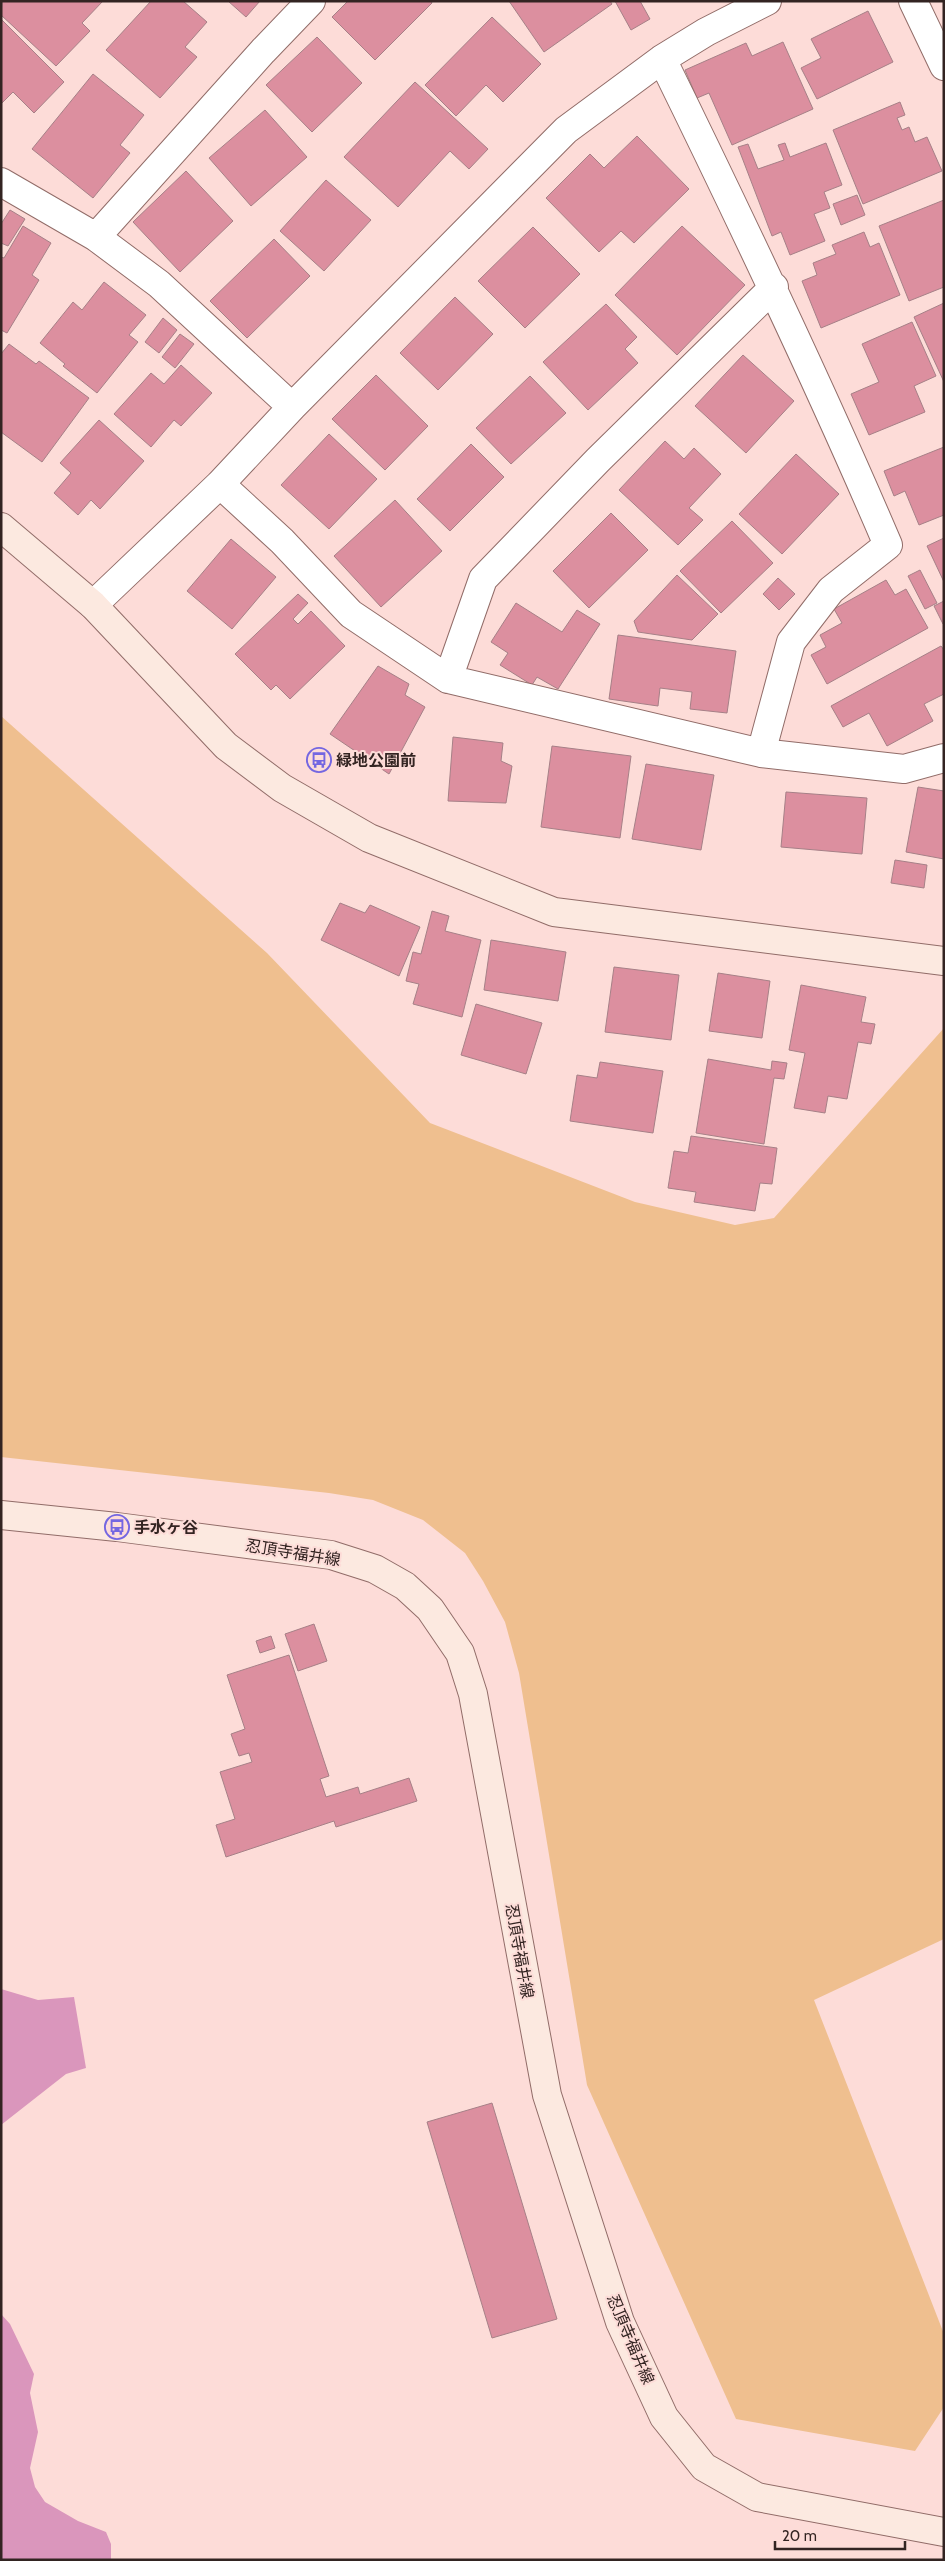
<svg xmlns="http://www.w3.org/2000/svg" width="945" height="2561" viewBox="0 0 945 2561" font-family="Cabin,'Noto Sans JP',sans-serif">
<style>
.green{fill:#efbf8f}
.water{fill:#da96bc}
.building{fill:#dc8f9f;stroke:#a68087}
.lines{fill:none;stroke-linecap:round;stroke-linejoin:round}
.street-casing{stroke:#916c68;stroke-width:30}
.secondary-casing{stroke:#916c68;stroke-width:30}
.street{stroke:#fff;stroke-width:28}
.secondary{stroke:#fce9e0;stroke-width:28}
.labels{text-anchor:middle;stroke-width:4;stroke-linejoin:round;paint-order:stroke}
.poi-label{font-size:16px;font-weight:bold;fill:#332422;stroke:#fddcd8;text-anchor:start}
.street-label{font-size:16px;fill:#332422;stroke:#fddcd8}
</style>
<rect width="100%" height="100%" fill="#fddcd8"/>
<path class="green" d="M1,716l266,237 163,170 205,79 100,23 39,-7 170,-190v911l-130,61 130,334v73l-29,44 -179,-32 -149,-334 -68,-412 -14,-51 -22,-41 -18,-28 -42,-33 -50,-20 -44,-7 -328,-36z"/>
<path class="water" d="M1,1989l37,11 36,-3 12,71 -20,6 -65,51z
M1,2314l9,10 24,50 -4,19 8,39 -8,36 5,19 10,15 33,19 28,11 5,12v16h-110z"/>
<path class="building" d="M2,1h101l-21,22 8,8 -34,35 -55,-51z
M151,1h32l24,21 -22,25 12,10 -37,41 -54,-48z
M228,1h32l-14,16z
M348,1h83l1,2 -57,57 -43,-43z
M509,1h101l2,3 -68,48z
M615,1h25l10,18 -19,11z
M868,11l25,51 -76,37 -16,-31 20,-10 -10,-19z
M492,17l49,47 -38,38 -17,-17 -30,31 -31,-31z
M1,19l63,63 -30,31 -21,-21 -12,12z
M317,37l45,46 -50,49 -46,-47z
M783,42l30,67 -81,36 -23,-52 -12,5 -12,-28 61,-27 6,13z
M93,74l51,41 -24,30 10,8 -37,45 -61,-49z
M415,82l73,67 -19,20 -19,-18 -52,56 -54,-50z
M900,102l5,13 -8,3 5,12 7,-3 6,15 12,-5 15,34 -79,33 -30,-74z
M265,110l42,47 -56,49 -42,-48z
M637,136l52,53 -55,54 -13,-12 -22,21 -53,-54 44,-44 14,14z
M785,143l5,14 36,-14 16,42 -18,7 6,16 -16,6 11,27 -35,14 -9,-23 -9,4 -34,-89 10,-3 10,25 26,-9 -6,-15z
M186,171l47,50 -53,51 -47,-50z
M326,180l45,40 -47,51 -44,-40z
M857,195l8,20 -24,10 -8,-21z
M944,200v87l-35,14 -30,-75z
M10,210l15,9 -17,27 -7,-3v-19z
M23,226l28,17 -19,32 7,5 -32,53 -6,-3v-73l3,1z
M682,226l63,59 -68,70 -62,-60z
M533,227l47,47 -55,54 -47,-47z
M864,232l6,15 9,-4 21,52 -79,33 -19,-47 15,-6 -4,-12 23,-9 -4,-9z
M274,239l36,37 -63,62 -37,-37z
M104,282l42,33 -17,20 9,7 -41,51 -34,-27 2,-2 -25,-21 33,-41 9,8z
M455,297l38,37 -55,56 -38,-37z
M944,303v79l-30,-65z
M606,304l31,33 -12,12 13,14 -50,47 -45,-48z
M163,318l14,12 -18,23 -14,-11z
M912,322l24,54 -22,10 11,26 -56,23 -18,-41 28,-12 -17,-38z
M180,334l14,10 -19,24 -13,-11z
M9,344l27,20 3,-3 50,37 -47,64 -41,-30v-78z
M743,355l51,46 -48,52 -51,-47z
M181,365l31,28 -31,33 -7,-6 -23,27 -37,-33 37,-41 13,11z
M376,375l52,51 -43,44 -53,-51z
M530,376l36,37 -55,51 -35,-36z
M99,420l45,41 -44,48 -9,-9 -13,15 -24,-22 17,-20 -11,-10z
M329,434l48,45 -48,50 -48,-44z
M665,441l19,18 10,-11 27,26 -32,34 14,12 -25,25 -59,-55z
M471,444l33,33 -54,54 -33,-32z
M944,447v68l-25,10 -14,-34 -11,5 -10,-25z
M796,454l43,40 -57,60 -43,-40z
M395,500l47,51 -61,56 -47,-51z
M611,513l37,37 -59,58 -36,-37z
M732,521l41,42 -52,50 -41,-42z
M944,538v44l-17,-36z
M231,539l45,38 -44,52 -45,-38z
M920,570l17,33 -12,6 -17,-33z
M677,575l41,39 -26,26 -54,-8 -4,-11z
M778,578l17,16 -16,16 -16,-16z
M886,580l9,15 11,-6 22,39 -101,56 -16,-29 15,-8 -6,-12 22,-12 -8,-14z
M298,594l10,9 -15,16 5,5 13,-13 34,35 -55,53 -14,-14 -5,5 -36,-36z
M944,601v23h-1l-9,-18z
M516,603l46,29 15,-22 23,14 -42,65 -21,-12 -5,8 -32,-20 8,-12 -17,-11z
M618,635l118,16 -9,62 -37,-4 2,-17 -32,-4 -2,18 -49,-7z
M941,646l3,4v44l-20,10 9,17 -46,25 -18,-33 -26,14 -12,-21z
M378,666l31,18 -4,11 20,12 -36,67 -59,-40z
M453,737l50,6 -2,18 11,5 -6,37 -58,-2z
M552,746l79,10 -11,82 -79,-11z
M646,764l68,11 -13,75 -69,-11z
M918,787l26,4v68l-38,-7z
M786,792l81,6 -5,56 -81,-7z
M895,860l32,5 -3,23 -33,-5z
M340,903l25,10 5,-8 50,22 -21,49 -78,-36z
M432,911l17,5 -4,15 36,9 -19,77 -49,-13 6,-20 -13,-3 7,-29 8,2z
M491,940l75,12 -8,49 -74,-11z
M614,967l65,8 -8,65 -66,-8z
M718,973l52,8 -8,57 -53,-7z
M801,985l65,12 -5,25 14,2 -4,20 -13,-2 -11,57 -19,-3 -3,17 -31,-5 11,-55 -16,-3z
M476,1004l66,19 -16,51 -65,-19z
M708,1059l63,11 1,-9 15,2 -3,16 -10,-1 -10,66 -68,-11z
M600,1062l63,9 -10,62 -83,-12 7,-46 20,3z
M691,1136l86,12 -5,36 -12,-1 -5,28 -61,-9 2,-10 -28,-4 6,-37 14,2z
M314,1624l13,37 -29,10 -13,-37z
M271,1636l4,12 -15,5 -4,-12z
M289,1655l40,121 -9,3 6,18 32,-10 2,7 49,-16 8,23 -81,26 -2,-6 -108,36 -10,-32 19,-6 -15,-47 32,-10 -3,-9 -10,3 -8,-22 14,-5 -18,-54z
M492,2103l65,216 -65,19 -65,-216z"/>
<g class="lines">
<defs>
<path id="street" d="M913,1l31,65
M662,59c79,161 156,322 226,486l-57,45 -40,52 -30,111
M1,182l95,55 63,47 133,123
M96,237l167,-186 48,-50
M220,484l62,57 69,73 97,65 313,74 143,16 40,-11
M93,605l127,-121 72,-77 274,-277 96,-71 44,-27 61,-31
M448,679l35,-100 115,-119 176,-173"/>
<path id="secondary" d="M1,527l92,78 133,141 56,42 87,50 185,74 390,49
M1,1515l116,12 214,28 44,14 30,17 25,23 30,44 13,41 74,401 73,227 44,95 40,50 53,30 187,35"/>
</defs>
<use href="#street" class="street-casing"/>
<use href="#secondary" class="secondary-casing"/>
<use href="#street" class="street"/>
<use href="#secondary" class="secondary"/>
</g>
<defs>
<symbol id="bus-ring" viewBox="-11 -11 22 22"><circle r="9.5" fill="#fddcd8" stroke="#7466e1" stroke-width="1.5"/><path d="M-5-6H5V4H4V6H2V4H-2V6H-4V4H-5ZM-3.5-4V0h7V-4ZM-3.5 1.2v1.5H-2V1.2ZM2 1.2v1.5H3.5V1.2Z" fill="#7466e1"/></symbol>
</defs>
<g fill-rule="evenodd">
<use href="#bus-ring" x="305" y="746" width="28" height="28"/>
<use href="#bus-ring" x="103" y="1513" width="28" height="28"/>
</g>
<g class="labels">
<g class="poi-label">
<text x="336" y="766">緑地公園前</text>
<text x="134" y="1533">手水ヶ谷</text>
</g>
<g class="street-label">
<text transform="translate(293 1552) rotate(9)" y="6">忍頂寺福井線</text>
<text transform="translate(520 1951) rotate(80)" y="6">忍頂寺福井線</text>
<text transform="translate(631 2339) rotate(67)" y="6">忍頂寺福井線</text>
</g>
</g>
<rect width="945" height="2561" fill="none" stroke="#332422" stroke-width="5"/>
<path d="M775 2541v8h130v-8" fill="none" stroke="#332422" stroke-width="2.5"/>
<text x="782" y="2541" font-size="15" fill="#332422" stroke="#fddcd8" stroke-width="4" paint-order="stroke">20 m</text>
</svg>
